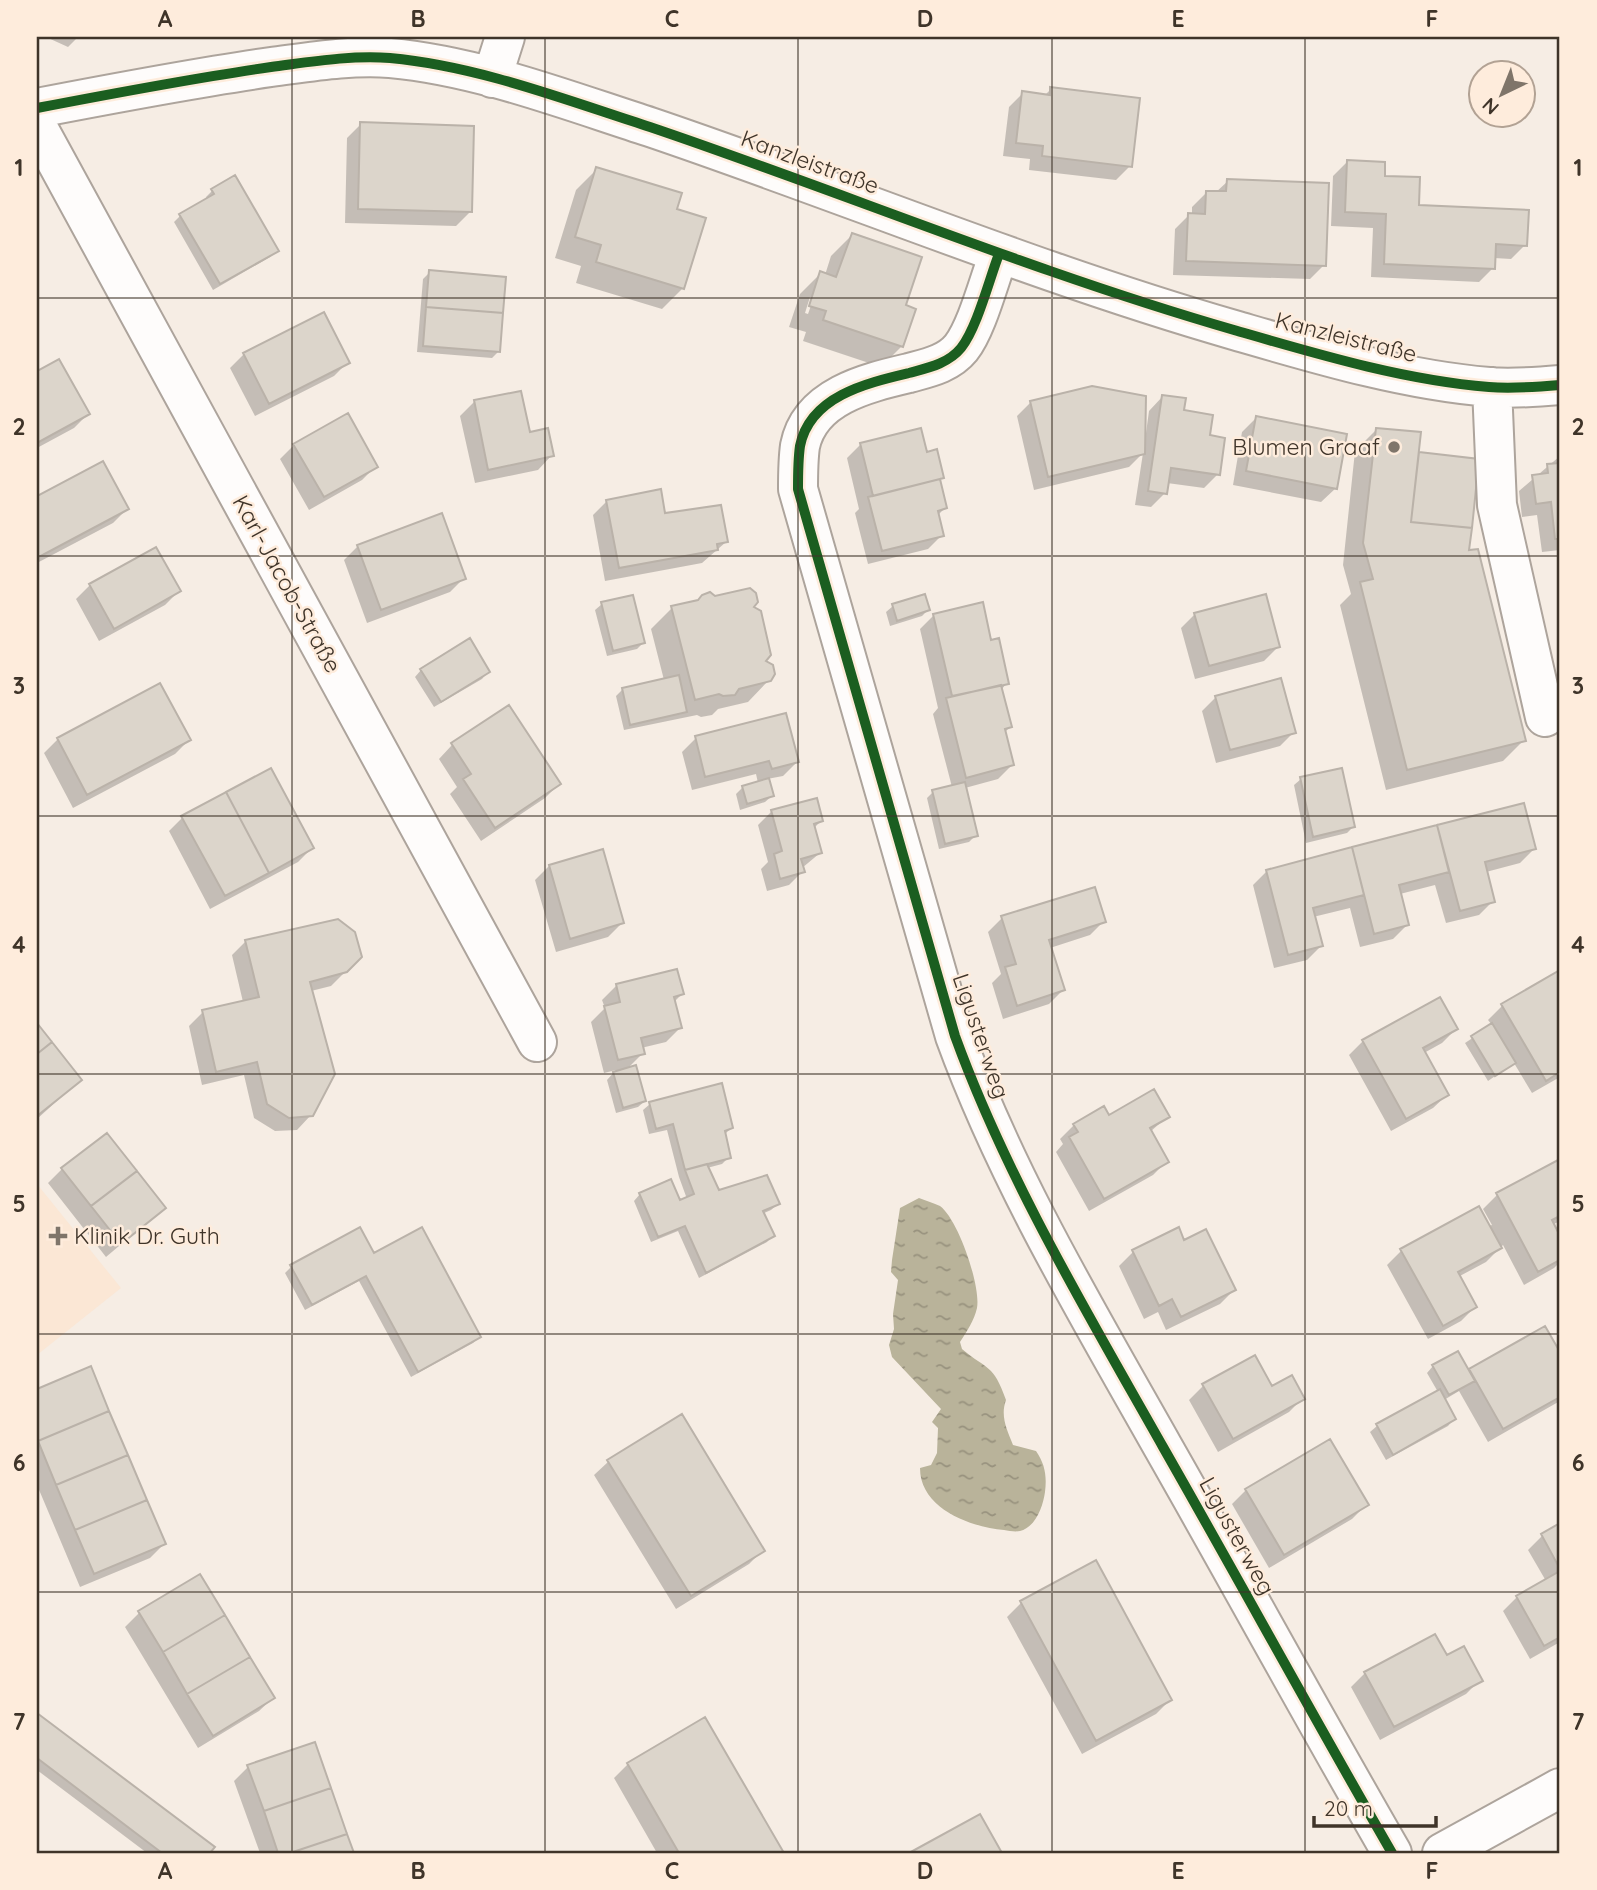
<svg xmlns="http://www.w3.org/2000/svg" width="1597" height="1890" viewBox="0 0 1597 1890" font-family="Quicksand,sans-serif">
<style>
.built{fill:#fbe7d5}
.water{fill:url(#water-ripples)}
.shadow{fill:#0003;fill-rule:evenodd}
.building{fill:#dcd5cb;stroke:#bab2a9;stroke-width:2}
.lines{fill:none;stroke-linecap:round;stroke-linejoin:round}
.minor-casing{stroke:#ada49c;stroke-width:42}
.minor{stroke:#fefcfb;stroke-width:38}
.cycleway-casing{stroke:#feecdc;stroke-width:15}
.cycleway{stroke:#1b5e20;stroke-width:10}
.grid{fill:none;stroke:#3f3429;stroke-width:2;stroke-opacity:0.55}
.poi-dot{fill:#7f756a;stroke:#feecdc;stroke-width:2.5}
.labels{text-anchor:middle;stroke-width:5;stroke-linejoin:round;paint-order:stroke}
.street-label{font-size:23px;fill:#3f3429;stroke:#feecdc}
.poi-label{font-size:23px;fill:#3f3429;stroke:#feecdc;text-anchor:end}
.neatline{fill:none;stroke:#3f3429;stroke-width:2.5}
.grid-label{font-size:23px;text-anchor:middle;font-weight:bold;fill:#3f3429}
</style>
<defs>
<pattern id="water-ripples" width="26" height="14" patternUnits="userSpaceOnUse" patternTransform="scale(1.75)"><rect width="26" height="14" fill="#b9b39a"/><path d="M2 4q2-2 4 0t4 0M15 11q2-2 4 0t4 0" fill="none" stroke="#98927e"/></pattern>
</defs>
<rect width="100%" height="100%" fill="#f6ede4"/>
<path class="built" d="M37,1184l84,104 -84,67z"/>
<path class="water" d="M919,1198c7,3 15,5 21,8 18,13 41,80 37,102 -3,13 -10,23 -17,34l2,7c26,22 31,14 44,51 -6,16 1,30 7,45l23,6c9,13 11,25 9,41 -2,14 -9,35 -25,39 -4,1 -11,0 -16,-1 -33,-3 -84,-21 -84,-62l11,-3 6,-12 1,-25 -6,-6 9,-13 -49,-52 -3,-12 5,-16 -1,-15 5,-34 -7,-8 1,-12 8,-52z"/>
<path class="shadow" d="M46,37h32l-10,10z
M1051,89l79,77 -14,14 -87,-10 1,-11 -27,-3 6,-49 14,-14 21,3z
M361,124l109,88 -14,14 -111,-3 2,-85z
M1347,162l36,16 34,29 108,38 -14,14 -17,-1 -1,10 -14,14 -108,-5 2,-49 -42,-2 2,-50z
M597,169l78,41 8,78 -21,21 -86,-26 5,-17 -26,-8 21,-68z
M1228,181l96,84 -14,14 -137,-4 2,-46 14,-14h3v-8l14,-14h9z
M212,191l65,59 -7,7 -57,33 -39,-68 6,-6 27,-16 -1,-3z
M852,235l51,72 -1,39 -21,21 -78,-26 3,-9 -17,-5 11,-33 21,-21 4,2 6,-19zM810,297h4l-6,17 -3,-1z
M430,272l68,80 -6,6 -75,-6 6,-73z
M244,354l104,8 -14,14 -79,40 -25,-48z
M59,361l29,53 -14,14 -37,20v-75z
M1163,396l45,41 10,37 -14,14 -37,-5 -2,10 -14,14 -16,-2 8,-52 -14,14 -95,23 -17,-74 14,-14 115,31 3,-22z
M474,402l54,32 24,21 -14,15 -63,13 -15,-67z
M1256,418l80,70 -15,14 -88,-17 9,-53z
M1376,430l40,27 3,-3 48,98 57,188 -21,21 -117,29 -46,-185 11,-11 -8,-29 12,-114z
M861,444l65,10 16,24 -3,3 6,27 -8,8 5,19 -14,14 -60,15 -13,-51 4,-4 -12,-51z
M294,445l82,21 -14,14 -53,30 -29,-51z
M1560,456v94l-18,2 -5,-37 -15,2 -3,-26z
M102,463l25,46 -14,14 -76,40v-65z
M607,501l57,14 62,27 -24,21 -97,18 -12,-66z
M358,546l106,32 -14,14 -83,31 -23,-63z
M155,549l24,42 -14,14 -66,36 -23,-42 14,-14z
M715,598l37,10 17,72 -21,22 -30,7 -6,6 -11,2 -4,-2 -73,15 -8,-34 7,-7 41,-9 -13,-51 21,-21z
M602,604l41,39 -6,6 -30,7 -12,-46z
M893,606l35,4 -6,6 -32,10 -4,-14z
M1195,614l83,33 -14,14 -69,18 -14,-51z
M934,615l56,27 17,41 -6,7 9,37 -6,6 8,32 -14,14 -33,9 11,47 -7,7 -30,7 -12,-51 6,-6 19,-5 -19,-73 5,-6 -18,-79z
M421,670l67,2 -6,7 -48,28 -19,-30z
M1216,697l78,35 -14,14 -64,17 -14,-52z
M696,738l101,24 -14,14 -16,3 5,17 -7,6 -25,8 -4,-16 6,-6 16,-5 -2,-9 -64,16 -10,-38z
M58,739l131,1 -14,14 -102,54 -29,-55z
M452,745l107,39 -14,14 -64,43 -31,-47 7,-7 -18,-28z
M1301,779l52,48 -6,6 -41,10 -12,-58z
M1523,805l11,44 -14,14 -34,9 7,29 -14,14 -33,8 -11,-38 -35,9 7,31 -14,14 -33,8 -10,-39 -37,9 8,29 -14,14 -33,8 -21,-83 14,-14z
M772,811l49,10 -8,8 7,24 -18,15 1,3 -14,14 -22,6 -6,-22 7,-7 -10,-37z
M183,817l129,31 -14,14 -88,47 -41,-78z
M549,866l73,57 -14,14 -52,15 -21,-72z
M1002,918l102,3 -14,14 -40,13 13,42 -14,14 -46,15 -11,-36 9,-9 -13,-42z
M246,941l114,16 -29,29 -20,5v124l-14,15 -22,1 -21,-13 -10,-43 -42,10 -13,-59 14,-14 40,-10 -11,-47z
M1560,972v105l-28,16 -18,-30 -26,18 -23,-38 27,-18 -4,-5 14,-14z
M616,986l66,8 -8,8 6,26 -14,14 -25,6 2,5 -17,17 19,31 -7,6 -22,6 -9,-33 9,-10 -12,3 -13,-51 14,-14 -3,-8z
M37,1025l43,55 -43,39z
M1456,1029l-14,14 -18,10 23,42 -14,13 -42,23 -42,-76 14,-14z
M650,1104l81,24 -7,7 5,22 -7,7 -15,4 11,24 60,12 -7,6 -9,4 11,21 -6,7 -68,36 -21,-47 -27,11 -17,-41 6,-7 39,9 8,-4 -8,-22 -12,-47 -18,4 -6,-24z
M1168,1116l-18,16 17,29 -14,14 -64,36 -33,-59 7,-8 -3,-5 14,-14 34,-8z
M1560,1161v60l-8,4 8,14v23l-6,6 -30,17 -21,-40 -17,17 -28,15 17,30 -14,14 -33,18 -41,-74 14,-14 91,-26 -9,-16 14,-14z
M62,1169l102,39 -58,49 -58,-74z
M1183,1243l51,47 -14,14 -54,26 -8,-18 -14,7 -25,-53 14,-14z
M374,1256l105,81 -6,6 -62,34 -52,-96 -54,29 -20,-37 6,-6z
M1544,1328l16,28v45l-72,41 -29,-51 -15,9 10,19 -6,7 -62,34 -16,-28 7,-6 61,-34 -11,-19 6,-7 35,6z
M1254,1358l17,31 32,9 -14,14 -71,40 -29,-52 14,-14z
M90,1369l74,175 -14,14 -70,29 -43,-102v-94z
M608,1462l155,88 -14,14 -73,45 -82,-134z
M1246,1490l120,15 -14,14 -83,49 -37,-64z
M1560,1525v117l-30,17 -27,-48 14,-14 29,-16 -18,-31 14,-14z
M199,1576l74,122 -14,13 -61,37 -73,-121 14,-14z
M1021,1603l149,97 -14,14 -74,40 -75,-137z
M1446,1658l34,22 -14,14 -86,46 -29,-53 14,-14z
M37,1715l175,133 -4,5h-61l-110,-83z
M704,1720l78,133h-125l-43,-75 14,-14z
M313,1744l39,109h-92l-26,-72 14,-14z"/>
<path class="building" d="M1050,87l90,11 -8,69 -90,-11 1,-10 -27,-3 6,-52 28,4z
M360,122l114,4 -2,86 -114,-3z
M1347,160l38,2v14l35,1 -1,28 110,5 -2,36 -31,-2 -1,25 -111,-5 2,-50 -41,-2z
M596,167l86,26 -5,16 29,9 -22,71 -88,-27 5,-17 -26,-8z
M235,175l44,76 -59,33 -41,-70 35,-20 -3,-5z
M1227,179l102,4 -3,83 -140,-5 2,-48 17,1 1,-23h20z
M852,233l70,24 -16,48 10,4 -13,38 -80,-27 3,-9 -17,-5 11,-35 16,6z
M429,270l77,7 -3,36 -77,-6z
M426,307l77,6 -3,39 -77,-6z
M324,312l26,51 -81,41 -26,-51z
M59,359l31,55 -53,29v-72z
M1092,386l54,10 -1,58 -97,23 -18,-76z
M521,391l9,41 18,-4 6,28 -66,14 -14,-70z
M1162,395l24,3 -2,12 29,5 -3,20 15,3 -5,37 -49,-7 -4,26 -19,-3z
M348,413l30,54 -54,30 -31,-53z
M1256,416l91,18 -10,55 -91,-18z
M921,428l6,24 10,-3 7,29 -71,18 -13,-53z
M1376,428l45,4 -10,90 61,6 -3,22 9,-1 48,192 -119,29 -47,-188 13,-3 -10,-36z
M1419,452l60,7 -7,69 -61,-6z
M103,461l26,48 -92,49v-62z
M1560,463v76h-5l-4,-37 -15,2 -4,-29 16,-2 -1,-9z
M940,479l7,29 -9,3 6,25 -62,15 -14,-54z
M661,489l4,24 56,-8 7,37 -11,2 1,6 -99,18 -13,-68z
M442,513l24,66 -85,31 -24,-65z
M156,547l25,44 -67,38 -25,-45z
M750,588l6,5 2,9 -4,5 7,4 10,44 -5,6 7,4 2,9 -4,7 -32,8 -4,6 -12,1 -4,-2 -24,6 -24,-94 27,-6 4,-5 8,-3 5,4z
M925,594l5,16 -33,11 -5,-17z
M1266,594l14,53 -71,19 -15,-53z
M633,595l12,48 -32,8 -12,-49z
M983,602l8,38 8,-2 10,46 -57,12 -19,-82z
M470,638l20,34 -49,30 -21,-33z
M679,675l8,37 -57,13 -8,-37z
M1281,678l15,55 -66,17 -15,-54z
M160,683l31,57 -104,55 -30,-57z
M1001,685l11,42 -7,2 9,36 -48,13 -20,-80z
M509,705l52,79 -66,44 -32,-49 8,-5 -20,-31z
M786,713l13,49 -27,7 -3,-8 -64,16 -10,-41z
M271,768l43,80 -45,25 -43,-81z
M1342,768l13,59 -42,10 -13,-60z
M769,778l5,18 -27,8 -5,-18z
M965,782l13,54 -33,8 -13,-54z
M226,792l43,81 -44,23 -44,-80z
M817,798l6,23 -9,3 8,29 -21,6 4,13 -25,7 -6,-25 8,-3 -11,-41z
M1524,803l12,46 -51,13 10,40 -35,9 -23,-86z
M1437,825l12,47 -50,13 10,40 -35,9 -22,-87z
M1352,847l12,48 -51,13 10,38 -35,9 -22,-85z
M603,849l21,74 -54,16 -21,-74z
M1095,887l11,35 -57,18 16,50 -48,16 -12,-39 11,-3 -15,-48z
M338,919l17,13 7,25 -15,15 -37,10 25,92 -22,42 -24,2 -22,-14 -10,-42 -41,10 -14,-62 57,-13 -14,-57z
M677,969l7,25 -10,3 8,31 -41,10 4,16 -27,6 -14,-54 16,-4 -4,-18z
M1560,970v102l-14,9 -45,-77z
M1440,997l18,32 -35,19 26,47 -43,24 -44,-79z
M37,1023l15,19 -15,12z
M1492,1023l24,40 -21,13 -24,-40z
M52,1042l30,38 -45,36v-62z
M636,1065l10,36 -23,7 -10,-36z
M722,1083l11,45 -8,3 6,27 -46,12 -12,-46 -17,5 -7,-27z
M1154,1089l16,28 -20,11 19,34 -65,37 -35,-62 9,-5 -5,-8 31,-18 5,9z
M107,1133l30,38 -46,35 -30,-38z
M1560,1159v57l-8,4 8,16v24l-22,12 -42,-79z
M707,1164l12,26 48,-15 13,29 -17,7 12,25 -69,37 -21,-47 -27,11 -19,-44 32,-14 9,21 14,-6 -9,-24z
M137,1171l29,37 -45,36 -30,-38z
M1479,1206l23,42 -44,24 19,35 -34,19 -43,-77z
M360,1227l14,26 48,-26 59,110 -63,35 -52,-96 -54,29 -22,-40z
M1179,1227l5,13 22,-11 30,61 -55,27 -9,-18 -13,7 -27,-56z
M1545,1326l15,26v45l-57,32 -34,-60z
M1458,1351l17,30 -26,14 -17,-30z
M1255,1355l17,31 20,-11 13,24 -72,40 -31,-55z
M91,1366l18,45 -71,30 -1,-52z
M1440,1389l16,30 -63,36 -17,-31z
M109,1411l19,44 -72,30 -18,-44z
M682,1414l83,137 -74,45 -84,-136z
M1330,1439l39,66 -85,50 -39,-66z
M128,1455l19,45 -72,30 -19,-45z
M147,1500l19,44 -72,30 -19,-44z
M1560,1523v46l-19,-35z
M1096,1560l76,140 -76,41 -76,-140z
M1560,1571v66l-16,9 -28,-50z
M200,1574l25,41 -62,37 -25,-41z
M225,1615l25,42 -63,37 -24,-42z
M1435,1634l12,21 17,-9 19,35 -89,46 -30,-55z
M250,1657l25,41 -62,38 -26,-42z
M37,1713l178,134 -5,6h-48l-125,-95z
M705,1717l79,136h-105l-52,-90z
M315,1742l16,46 -67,23 -17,-46z
M331,1788l16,46 -57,19h-12l-14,-42z
M980,1814l22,39h-93z
M347,1834l7,19h-64z"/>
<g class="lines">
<defs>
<path id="minor" d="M492,78l13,-41
M37,108c78,-15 156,-30 234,-41 39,-5 79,-12 119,-9 88,8 176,42 260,69 195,66 386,146 584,203 83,24 169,50 255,57 23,2 48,0 71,-2
M37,126l500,916
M999,254c-10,26 -22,74 -38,94 -13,16 -34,20 -52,25 -42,10 -99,23 -109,73 -2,14 -2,29 -2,43l157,547c52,143 133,278 208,411 77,135 151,271 229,406
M1492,387l5,118 48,212
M1442,1853l118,-65"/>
</defs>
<use href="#minor" class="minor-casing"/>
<use href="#minor" class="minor"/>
<defs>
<path id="cycleway" d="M37,108c78,-15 156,-30 234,-41 39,-5 79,-12 119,-9 88,8 176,42 260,69 195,66 386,146 584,203 83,24 169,50 255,57 23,2 48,0 71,-2
M999,254c-10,26 -22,74 -38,94 -13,16 -34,20 -52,25 -42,10 -99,23 -109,73 -2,14 -2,29 -2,43l157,547c52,143 133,278 208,411 77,135 151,271 229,406"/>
</defs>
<use href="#cycleway" class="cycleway-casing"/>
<use href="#cycleway" class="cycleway"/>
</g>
<path class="grid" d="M292,37v1816M545,37v1816M798,37v1816M1052,37v1816M1305,37v1816M37,298h1523M37,556h1523M37,816h1523M37,1074h1523M37,1334h1523M37,1592h1523"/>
<g class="poi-dot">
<circle cx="1394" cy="447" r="7"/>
<path d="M54.5 1225.5h7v7h7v7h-7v7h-7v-7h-7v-7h7z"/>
</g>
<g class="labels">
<g class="street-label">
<text transform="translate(810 162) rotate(20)" y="8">Kanzleistraße</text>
<text transform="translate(1346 337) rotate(14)" y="8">Kanzleistraße</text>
<text transform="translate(287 584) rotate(61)" y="8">Karl-Jacob-Straße</text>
<text transform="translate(981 1036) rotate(71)" y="8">Ligusterweg</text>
<text transform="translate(1237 1536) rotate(61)" y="8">Ligusterweg</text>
</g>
<g class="poi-label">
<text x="1380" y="455">Blumen Graaf</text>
<text x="74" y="1244" text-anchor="start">Klinik Dr. Guth</text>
</g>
</g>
<rect width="1597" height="1890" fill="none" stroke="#feecdc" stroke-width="77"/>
<g transform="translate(1502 94) rotate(223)"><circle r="33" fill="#feecdc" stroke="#b2a294" stroke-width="2"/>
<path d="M0-5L12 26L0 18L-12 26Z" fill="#7f756a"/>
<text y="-10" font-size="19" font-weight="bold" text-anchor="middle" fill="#3f3429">N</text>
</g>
<path d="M1314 1816v10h122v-10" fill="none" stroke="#3f3429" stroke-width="3.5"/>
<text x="1324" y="1816" font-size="21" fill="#3f3429" stroke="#feecdc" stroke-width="5" paint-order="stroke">20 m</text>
<rect x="38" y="38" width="1520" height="1814" class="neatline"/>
<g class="grid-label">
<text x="165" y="27">A</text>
<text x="418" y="27">B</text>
<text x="672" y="27">C</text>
<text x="925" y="27">D</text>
<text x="1178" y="27">E</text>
<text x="1432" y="27">F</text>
<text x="19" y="176">1</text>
<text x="1578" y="176">1</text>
<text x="19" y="435">2</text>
<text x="1578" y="435">2</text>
<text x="19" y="694">3</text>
<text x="1578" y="694">3</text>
<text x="19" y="953">4</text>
<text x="1578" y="953">4</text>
<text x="19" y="1212">5</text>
<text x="1578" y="1212">5</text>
<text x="19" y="1471">6</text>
<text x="1578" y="1471">6</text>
<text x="19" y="1730">7</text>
<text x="1578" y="1730">7</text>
<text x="165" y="1879">A</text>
<text x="418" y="1879">B</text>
<text x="672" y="1879">C</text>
<text x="925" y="1879">D</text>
<text x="1178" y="1879">E</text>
<text x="1432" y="1879">F</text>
</g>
</svg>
